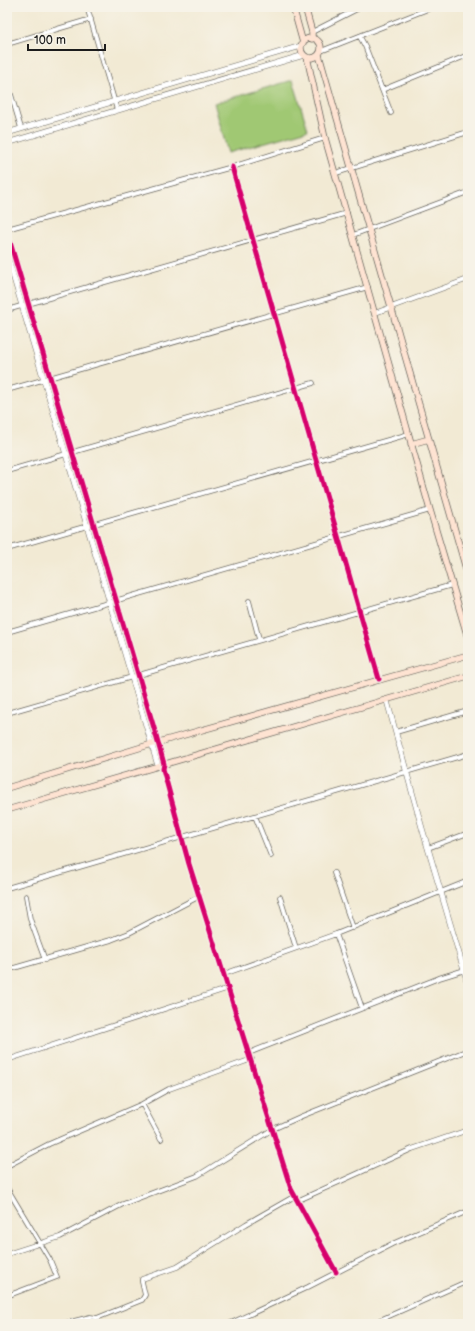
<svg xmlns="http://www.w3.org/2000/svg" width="475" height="1331" viewBox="0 0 475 1331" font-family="'Balsamiq Sans',sans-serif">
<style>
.pitch{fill:#a0c873;stroke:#5e7248}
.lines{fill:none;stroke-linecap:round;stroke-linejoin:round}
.minor-casing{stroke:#67645c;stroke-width:5.5}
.tertiary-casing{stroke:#67645c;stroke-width:6}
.secondary-casing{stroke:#67645c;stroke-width:7}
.minor{stroke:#fff;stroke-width:4}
.tertiary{stroke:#fff;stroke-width:5}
.secondary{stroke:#fee3d2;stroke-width:5.5}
.cycleway-casing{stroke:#f7f3e8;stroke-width:8}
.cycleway{stroke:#d6006c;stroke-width:5}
</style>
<rect width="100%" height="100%" fill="#f7f3e8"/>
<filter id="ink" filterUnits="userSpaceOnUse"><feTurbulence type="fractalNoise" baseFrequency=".025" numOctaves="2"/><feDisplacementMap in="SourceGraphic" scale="8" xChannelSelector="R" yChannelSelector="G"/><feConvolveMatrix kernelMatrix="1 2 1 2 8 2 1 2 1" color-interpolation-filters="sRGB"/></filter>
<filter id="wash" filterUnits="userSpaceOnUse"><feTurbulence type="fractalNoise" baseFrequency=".012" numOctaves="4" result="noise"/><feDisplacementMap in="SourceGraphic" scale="16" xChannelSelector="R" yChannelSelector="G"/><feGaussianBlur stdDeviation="0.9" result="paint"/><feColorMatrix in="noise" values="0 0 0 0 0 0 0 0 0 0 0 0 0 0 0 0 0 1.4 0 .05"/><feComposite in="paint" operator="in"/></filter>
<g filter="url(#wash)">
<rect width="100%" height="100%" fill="#f2ead4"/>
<path class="pitch" d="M293,80l15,50 -80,23 -14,-50z"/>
</g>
<g filter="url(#ink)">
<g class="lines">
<defs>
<path id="minor" d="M87,7l30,103
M312,32l49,-25
M360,37l5,9 26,67
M7,44l84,-25
M321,51l112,-44
M7,81l14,47
M382,90l86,-35
M232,167l147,512
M336,173l132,-41
M7,229l225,-62 93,-29
M353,235l115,-43
M7,310l340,-97
M375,313l93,-34
M7,390l361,-103
M7,471l306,-88
M7,549l402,-115
M249,601l10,38
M7,632l423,-122
M7,713l445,-128
M396,732l72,-21
M163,769l26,95 102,325 45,83
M255,816l16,40
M428,848l40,-15
M334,873l19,55
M7,888l461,-134
M26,896l4,23 15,41
M280,897l16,51
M336,934l26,74
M7,970l104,-30 18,-7 71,-37
M224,974l112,-40 132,-53
M249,1053l190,-75 29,-9
M7,1060l222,-72
M142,1104l19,35
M7,1166l42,-22 93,-40 27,-15 83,-30
M7,1188l43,72 7,17 -50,19
M297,1201l115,-52 56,-19
M7,1254l53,-17 63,-33 74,-28 76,-47 29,-13 166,-66
M62,1324l28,-7 7,1 45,-18 3,-5 -3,-13v-3l35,-12 69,-43 49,-28
M229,1324l79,-37 84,-43 76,-33
M371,1324l97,-43"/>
<path id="tertiary" d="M7,133l294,-87
M7,143l297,-88
M7,232l147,496 10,36 -1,5 -5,-3 -151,-511
M387,701l35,127 46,156"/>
<path id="secondary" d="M293,7l10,36
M305,7l7,25v7
M301 48a10 10 0 1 1 20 0a10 10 0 1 1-20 0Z
M319,55l149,521
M307,57l18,81 105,372 38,128
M411,444l18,-5
M7,788l145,-44 316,-89
M7,810l461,-134"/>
</defs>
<use href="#minor" class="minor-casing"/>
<use href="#tertiary" class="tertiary-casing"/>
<use href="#secondary" class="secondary-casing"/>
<use href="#minor" class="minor"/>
<use href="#tertiary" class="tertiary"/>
<use href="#secondary" class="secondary"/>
<defs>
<path id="cycleway" d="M232,167l147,512
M7,232l147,496 10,36 -1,5 26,95 102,325 45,83"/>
</defs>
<use href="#cycleway" class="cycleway-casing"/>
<use href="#cycleway" class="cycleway"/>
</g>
</g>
<rect width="475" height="1331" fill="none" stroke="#f7f3e8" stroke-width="24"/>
<path d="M28 44v6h77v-6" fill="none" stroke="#1c1c1c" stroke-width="2"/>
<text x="34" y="44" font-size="12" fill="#1c1c1c" stroke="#f7f3e8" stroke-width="3" paint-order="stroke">100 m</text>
</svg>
